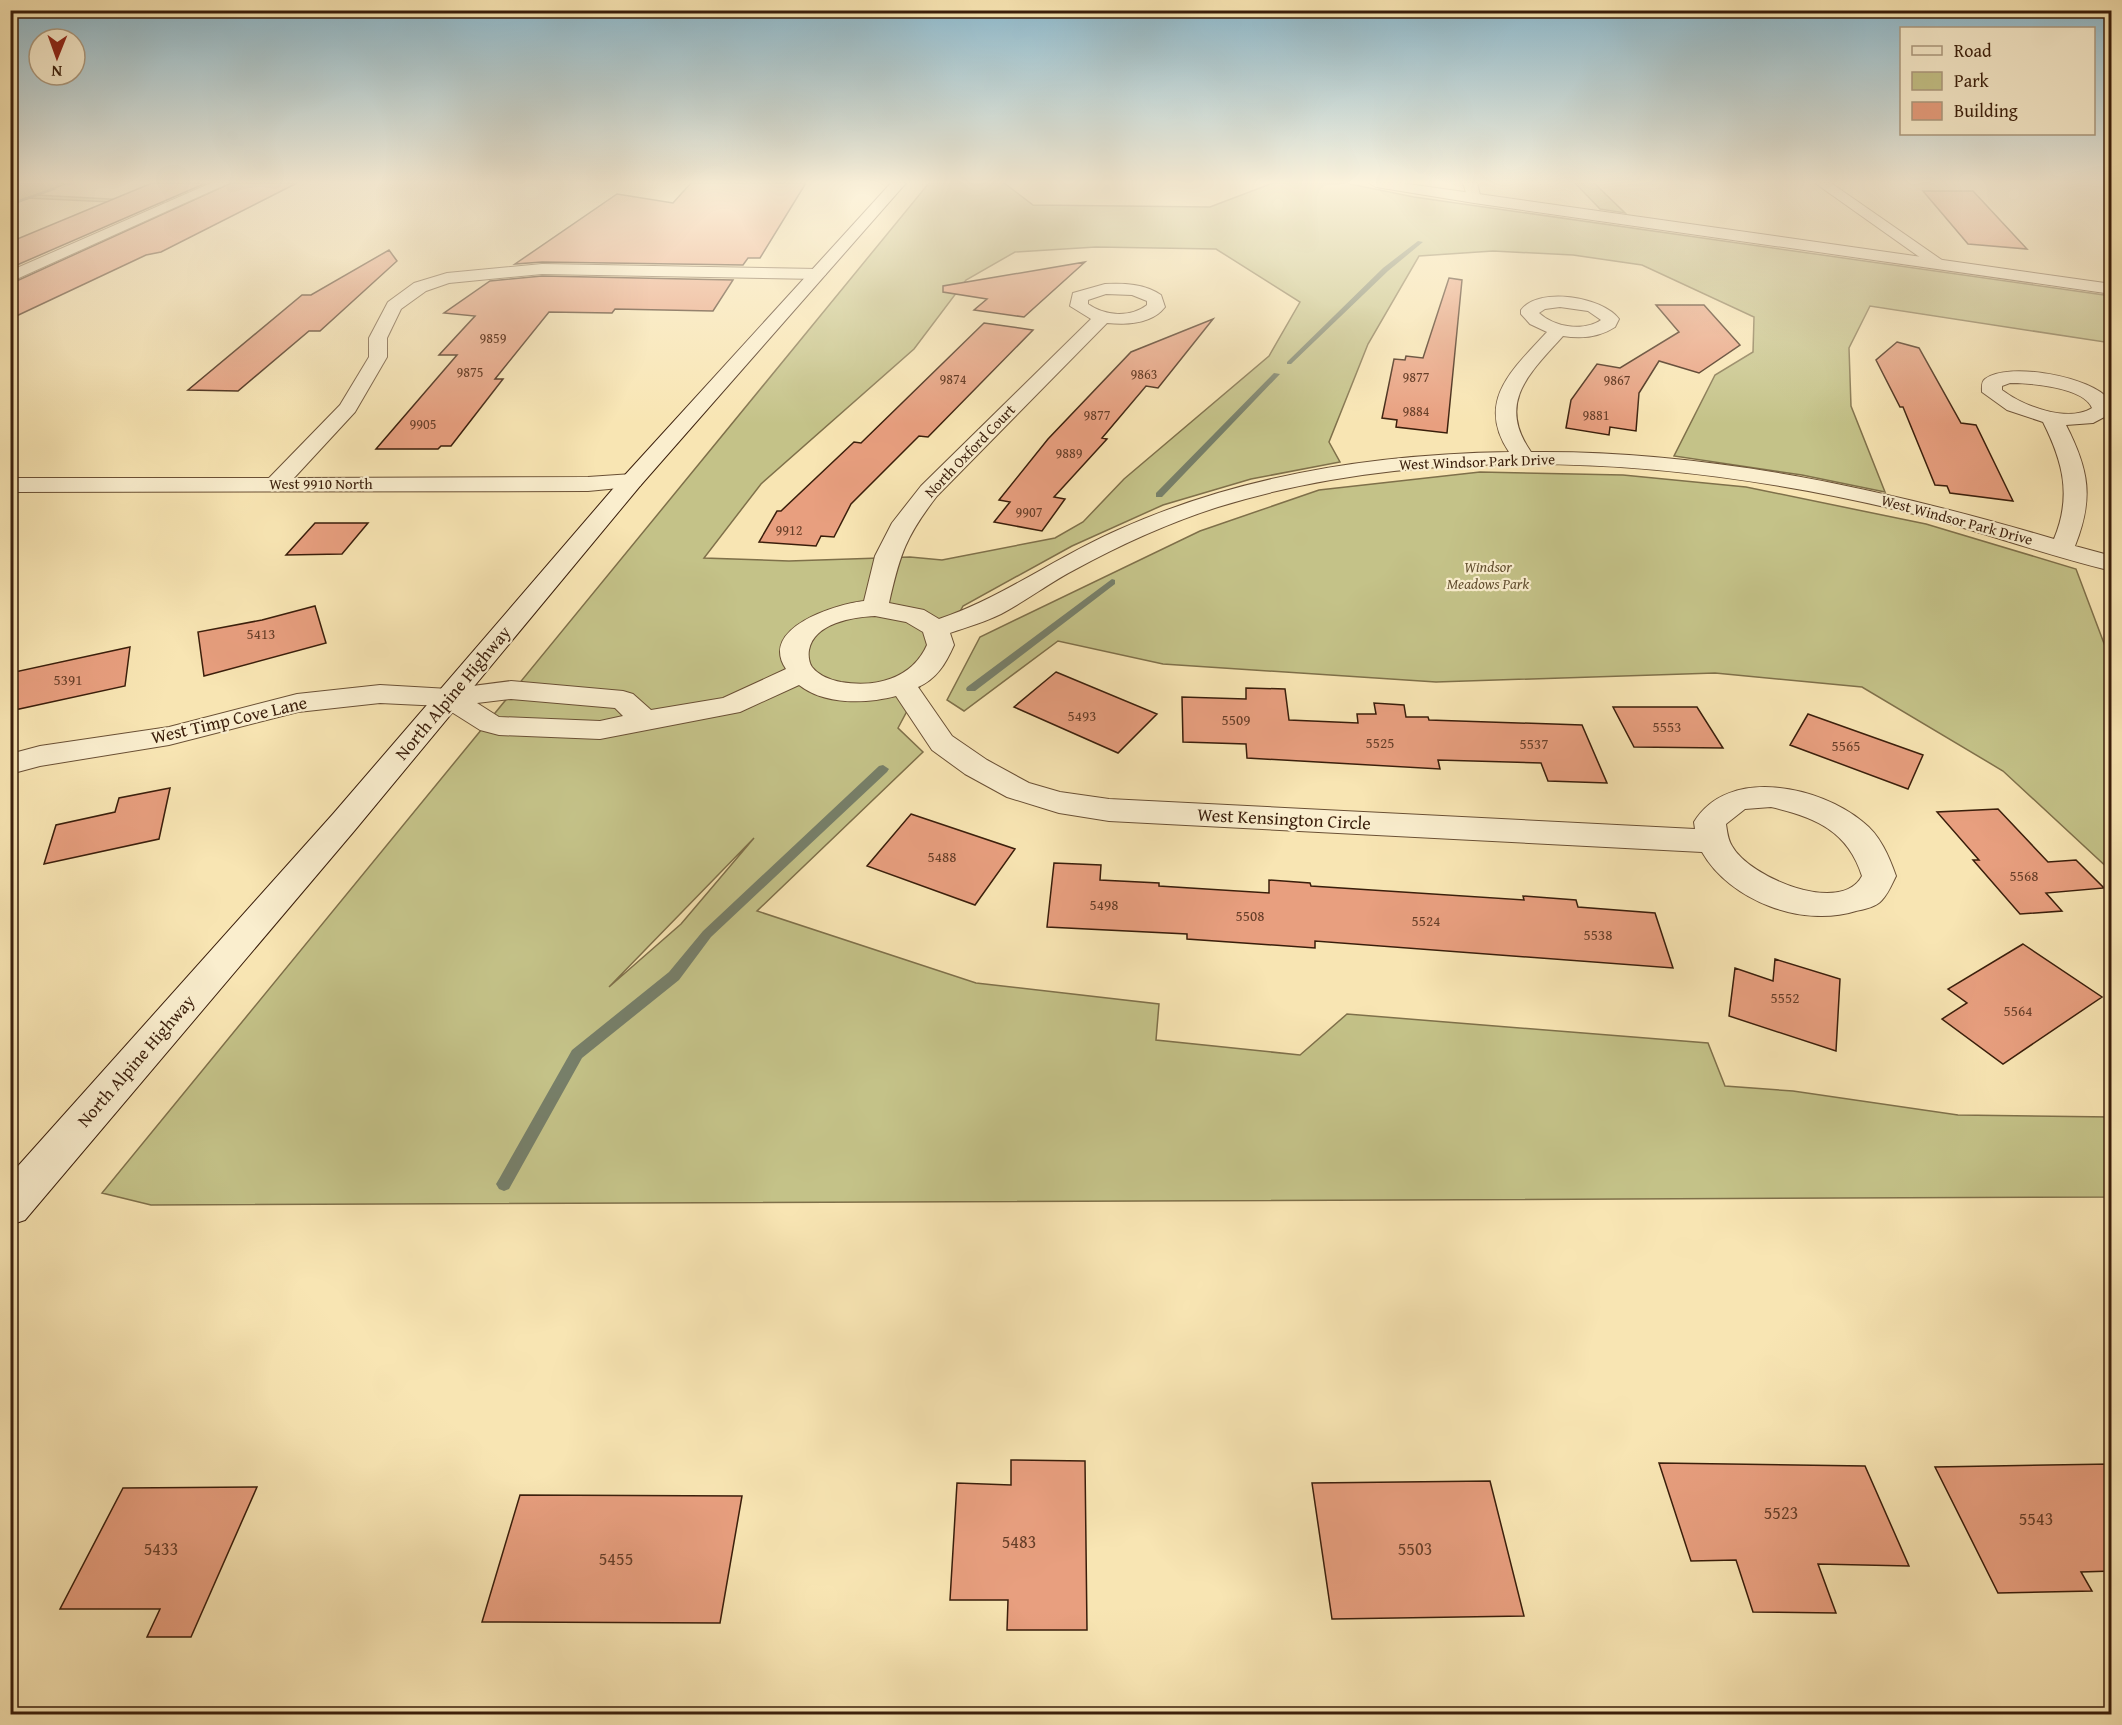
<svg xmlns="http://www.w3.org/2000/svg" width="2122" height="1725" viewBox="0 0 2122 1725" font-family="'Gentium Book Plus',serif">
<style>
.green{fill:#c4c288;stroke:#7f704a;stroke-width:1.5;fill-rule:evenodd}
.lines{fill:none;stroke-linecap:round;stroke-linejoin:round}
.stream{fill:#777f69;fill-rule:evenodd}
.building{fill:#e89f7f;stroke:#3a1e0b;stroke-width:1.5}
.minor-casing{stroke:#6a5035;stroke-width:2}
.tertiary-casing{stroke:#6a5035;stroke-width:2}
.secondary-casing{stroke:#3a1e0b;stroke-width:2}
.minor{fill:#faeece;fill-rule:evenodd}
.tertiary{fill:#faeece;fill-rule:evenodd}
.secondary{fill:#faeece;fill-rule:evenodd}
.labels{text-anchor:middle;stroke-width:4.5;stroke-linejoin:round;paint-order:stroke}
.far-number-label{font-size:14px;fill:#663e28}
.far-street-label{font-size:15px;fill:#3a1e0b;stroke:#faeece}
.far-park-label{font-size:15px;font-style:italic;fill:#634f30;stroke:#faeece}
.number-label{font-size:15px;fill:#663e28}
.street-label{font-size:18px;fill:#3a1e0b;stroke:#faeece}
.near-number-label{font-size:18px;fill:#663e28}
</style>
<rect width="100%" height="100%" fill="#f8e5b3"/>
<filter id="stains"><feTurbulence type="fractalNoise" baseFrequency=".00333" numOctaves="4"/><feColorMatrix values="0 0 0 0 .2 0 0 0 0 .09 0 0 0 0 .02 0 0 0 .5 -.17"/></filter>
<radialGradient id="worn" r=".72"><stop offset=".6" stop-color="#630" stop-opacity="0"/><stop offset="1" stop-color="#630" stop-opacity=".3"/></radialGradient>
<path class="green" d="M11,183h57l-32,12 128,7 -8,2 -130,-6 -15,6z
M929,183h75l29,22 177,2 63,-24h72l69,14 697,99v47l-241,-37 -21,42 2,58 34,86 -83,-17 -128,-19 41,-81 38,-23 1,-35 -112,-52 -69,-10 -80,-4 -74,5 -51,88 -39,98 11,20 -89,17 -88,26 -91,41 -109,60 -65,122 25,24 -166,159 219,72 183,21 -3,36 144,15 47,-41 361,29 17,43 68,5 165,24 153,2v80l-1960,8 -49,-12zM1096,247l120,2 84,53 -31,54 -145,123 -41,43 -28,16 -113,22 -32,-3 -121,4 -85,-3 57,-74 153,-135 52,-69 49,-28zM754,838l-73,86 -72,63z
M1575,183h19l31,30 -25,-4z
M1480,472l143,3 123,12 180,37 150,45 35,93v209l-108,-100 -141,-84 -147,-14 -279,9 -273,-18 -105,-23 -94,70 -17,-11 33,-63 220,-106 119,-41z"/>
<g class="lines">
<path class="stream" d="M66,183h9l-7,3z
M52,188l5,1 -47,17v-3z
M1418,241l5,1 -35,29 -97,93h-4v-2l96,-94z
M1274,373l6,1 -118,123h-6v-4z
M1112,579l3,1v4l-140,107h-8l-1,-2 1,-2z
M883,765l6,4 -2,3 -176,165 -32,43 -97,78 -73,131 -5,2 -5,-2 -3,-5 3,-5 73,-129 97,-78 34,-41 176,-165z"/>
</g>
<path class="building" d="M152,183h54l-196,85v-26z
M231,183h66l-136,69 -15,3 -136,64v-35z
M691,183h115l-46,75h-12l-5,7 -201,-3 -27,2 102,-70 56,9z
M1923,191h50l54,58 -59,-5z
M389,250l8,11 -77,70h-11l-71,60 -50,-1 114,-95h9z
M1085,262l-61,55 -50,-7 13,-11 -44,-7v-6z
M542,276l191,4 -20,31 -98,-2 -3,4 -63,-1 -54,67h8l-52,67h-10l-3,3h-62l81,-94h-18l36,-39 -31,-3 46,-32z
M1449,278l13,2 -15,153 -51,-6 1,-7 -15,-2 12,-59 11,1 1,-4 17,2z
M1656,305h48l36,40 -41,28 -40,-12 -20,32 -3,38 -26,-4 -1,8 -43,-7 5,-28 26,-36 23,4 59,-36z
M1213,319l-55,69 -12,-2 -44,52 5,1 -53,58 11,2 -23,32 -48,-9 16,-20 -11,-2 49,-61 83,-87z
M984,323l49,7 -105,107 -9,-1 -68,68 -17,33 -13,-1 -5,10 -57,-4 18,-31h4l73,-69 7,1z
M1897,342l22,6 42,75 15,2 37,76 -63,-8 -3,-7 -12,-1 -32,-78h-3l-24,-47z
M315,523h53l-26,31 -56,1z
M315,606l11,37 -122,33 -6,-44 64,-12z
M130,647l-5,39 -115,25v-38z
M1056,672l101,42 -39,39 -104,-46z
M1246,688l39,1 4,31 69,3 -1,-9h19l-2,-11 30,2 2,12h22l1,3 153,5 25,58 -59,-2 -7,-18 -103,-3 2,9 -193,-11 -1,-14 -63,-2 -1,-45 64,2z
M1613,707h84l26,41 -89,-1z
M1808,714l115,41 -15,34 -118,-44z
M170,788l-11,51 -115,25 12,-39 59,-13 4,-14z
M1998,809l50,53 28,-2 28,28 -58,5 16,18 -42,3 -47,-54h6l-42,-48z
M911,814l104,35 -40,56 -108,-39z
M1054,863l47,2 -1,15 59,3v3l110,7v-13l41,3 1,3 213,14 -1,-4 53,4 2,7 77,6 18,55 -358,-27v7l-128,-9v-5l-140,-7z
M2023,944l79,53 -99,67 -61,-45 25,-16 -19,-14z
M1775,959l65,20 -4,72 -107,-35 6,-48 38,13z
M1011,1460l74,1 2,169h-80l1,-30h-58l7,-117 54,2z
M1659,1463l206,3 44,100 -91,-2 18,49 -83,-1 -17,-52 -45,1z
M2112,1464v107l-31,1 11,19 -94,2 -63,-126z
M1490,1481l34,135 -192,3 -20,-136z
M257,1487l-66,150h-44l13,-28h-100l63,-121z
M520,1495l222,1 -22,127 -238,-1z"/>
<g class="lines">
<defs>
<path id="minor" d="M211,183h18l-219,99v-11z
M1463,183h14l4,16 -2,3h-10z
M1815,183h16l118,82 -2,3h-12z
M542,264l276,5 8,5 -8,5 -276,-5 -93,9 -23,8 -25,18 -14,29v19l-32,55 -61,66 294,-1 44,-3 8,2 3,5 -3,5 -52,5 -578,1v-14h259l71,-73 29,-48v-19l19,-36 26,-19 33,-10z
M1105,284c20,-1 40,0 56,11l4,12c-13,17 -39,18 -58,16l-170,173c-31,40 -37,58 -48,107l35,7 15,9c63,-21 117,-62 179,-89 122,-55 258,-76 391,-78 -34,-51 4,-83 38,-120l-17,-8 -9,-10v-4c18,-24 82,-13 98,9l-4,8c-15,10 -34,12 -52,9 -33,37 -67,66 -32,116 177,-2 354,37 523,87 18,-43 9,-77 -11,-117l-36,-12 -25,-18c0,-5 -1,-10 3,-13 23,-18 108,-2 124,21l1,14 -17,9 -27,2c23,45 28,73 9,121l37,10v15c-71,-17 -140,-43 -210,-60 -216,-52 -469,-71 -684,-4 -50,16 -98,38 -144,63 -25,13 -48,31 -73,44 -16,8 -34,13 -51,19l4,12c-8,18 -17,34 -36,42l34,49 35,24 42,23 31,9 49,7 586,30 -1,-7c34,-56 126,-36 169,0 17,13 26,34 33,54 -4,8 -8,18 -14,24 -6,7 -17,9 -26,11 -53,17 -126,-10 -154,-59l-593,-31 -50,-8 -52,-16 -42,-23 -33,-24 -36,-54c-30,8 -72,9 -97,-11l-59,27 -140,27 -101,-4 -19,-5 -38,-24 -62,-3 -82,9 -129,33 -129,21 -30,8v-20l30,-8 129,-19 128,-33 83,-9 69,4 62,-8 112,10 10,3 18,16 72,-12 63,-29c-28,-41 50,-65 78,-68l11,-45 17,-33 29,-37 170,-167 -21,-13 3,-13zM1106,294l26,1 15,6v4c-17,13 -42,11 -59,-1v-4zM1560,307l28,4 13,9c-18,12 -47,7 -62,-7l6,-4zM2010,383c19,0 74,4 82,25 -25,15 -69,-2 -90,-18v-4zM875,616l31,6 17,10 4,13c-15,34 -52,43 -86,37 -10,-2 -22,-6 -29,-15 -3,-4 -4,-12 -3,-17 5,-27 44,-33 66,-34zM511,699l104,9 8,8 -23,5 -101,-4 -22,-14zM1771,807c44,10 77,24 91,69 -21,40 -113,1 -130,-30 -4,-6 -5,-15 -6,-22l19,-15z"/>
<path id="tertiary" d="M1369,183h32l711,101v10l-638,-91 -98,-16z"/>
<path id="secondary" d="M891,183h15l-266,303 -285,344 -330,390 -15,5v-50l323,-361 291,-338z"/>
</defs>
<use href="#minor" class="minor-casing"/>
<use href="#tertiary" class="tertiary-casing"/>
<use href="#secondary" class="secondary-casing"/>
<use href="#minor" class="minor"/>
<use href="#tertiary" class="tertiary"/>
<use href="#secondary" class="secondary"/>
</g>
<linearGradient id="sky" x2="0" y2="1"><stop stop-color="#8bb9ce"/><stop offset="0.43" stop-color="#fcf3dd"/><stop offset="1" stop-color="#fcf3dd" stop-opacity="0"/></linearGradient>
<rect width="2122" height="424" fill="url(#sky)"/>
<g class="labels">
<g class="far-number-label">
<text x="493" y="343">9859</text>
<text x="470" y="377">9875</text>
<text x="1144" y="379">9863</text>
<text x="1416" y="382">9877</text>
<text x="953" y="384">9874</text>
<text x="1617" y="385">9867</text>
<text x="1416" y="416">9884</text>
<text x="1097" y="420">9877</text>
<text x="1596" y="420">9881</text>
<text x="423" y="429">9905</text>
<text x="1069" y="458">9889</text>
<text x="1029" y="517">9907</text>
<text x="789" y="535">9912</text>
</g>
<g class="far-street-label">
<text transform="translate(970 451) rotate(-46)" y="5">North Oxford Court</text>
<text transform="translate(1477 462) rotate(-2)" y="5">West Windsor Park Drive</text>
<text x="321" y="489">West 9910 North</text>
<text transform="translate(1957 520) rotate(15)" y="5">West Windsor Park Drive</text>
</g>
<g class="far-park-label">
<text x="1488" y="572">Windsor<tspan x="1488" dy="17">Meadows Park</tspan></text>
</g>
<g class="number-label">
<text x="261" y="639">5413</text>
<text x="68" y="685">5391</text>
<text x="1082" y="721">5493</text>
<text x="1236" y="725">5509</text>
<text x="1667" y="732">5553</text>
<text x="1380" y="748">5525</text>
<text x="1534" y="749">5537</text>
<text x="1846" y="751">5565</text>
<text x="942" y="862">5488</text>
<text x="2024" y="881">5568</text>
<text x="1104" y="910">5498</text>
<text x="1250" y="921">5508</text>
<text x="1426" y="926">5524</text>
<text x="1598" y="940">5538</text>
<text x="1785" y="1003">5552</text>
<text x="2018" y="1016">5564</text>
</g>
<g class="street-label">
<text transform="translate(453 693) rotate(-50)" y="6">North Alpine Highway</text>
<text transform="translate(229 720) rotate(-13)" y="6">West Timp Cove Lane</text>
<text transform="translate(1284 819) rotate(3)" y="6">West Kensington Circle</text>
<text transform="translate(136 1061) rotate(-49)" y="6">North Alpine Highway</text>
</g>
<g class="near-number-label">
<text x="1781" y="1519">5523</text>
<text x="2036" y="1525">5543</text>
<text x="1019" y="1548">5483</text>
<text x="161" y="1555">5433</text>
<text x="1415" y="1555">5503</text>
<text x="616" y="1565">5455</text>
</g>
</g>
<rect width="2122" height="1725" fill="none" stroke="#f8e5b3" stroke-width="36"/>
<rect x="12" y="12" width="2098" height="1701" fill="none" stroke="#3a1e0b" stroke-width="3"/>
<rect x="18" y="18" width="2086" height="1689" fill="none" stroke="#3a1e0b" stroke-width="1.5"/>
<rect x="1900" y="27" width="195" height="108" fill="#faeece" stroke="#ad9b80" stroke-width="1.5"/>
<rect x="1912" y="46" width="30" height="9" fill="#faeece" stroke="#ad9b80" stroke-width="1.5"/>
<text x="1954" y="57" font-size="18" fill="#3a1e0b">Road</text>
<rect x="1912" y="72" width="30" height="18" fill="#c4c288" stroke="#ad9b80" stroke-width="1.5"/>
<text x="1954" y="87" font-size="18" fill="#3a1e0b">Park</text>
<rect x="1912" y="102" width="30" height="18" fill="#e89f7f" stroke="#ad9b80" stroke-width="1.5"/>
<text x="1954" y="117" font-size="18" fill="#3a1e0b">Building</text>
<g transform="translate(57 57) rotate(181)"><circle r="28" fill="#faeece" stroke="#ad9b80" stroke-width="1.5"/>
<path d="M0-4.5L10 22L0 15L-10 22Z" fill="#8f2418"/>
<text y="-9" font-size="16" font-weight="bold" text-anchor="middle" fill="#3a1e0b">N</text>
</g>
<rect width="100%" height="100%" filter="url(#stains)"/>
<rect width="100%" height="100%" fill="url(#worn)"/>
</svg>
